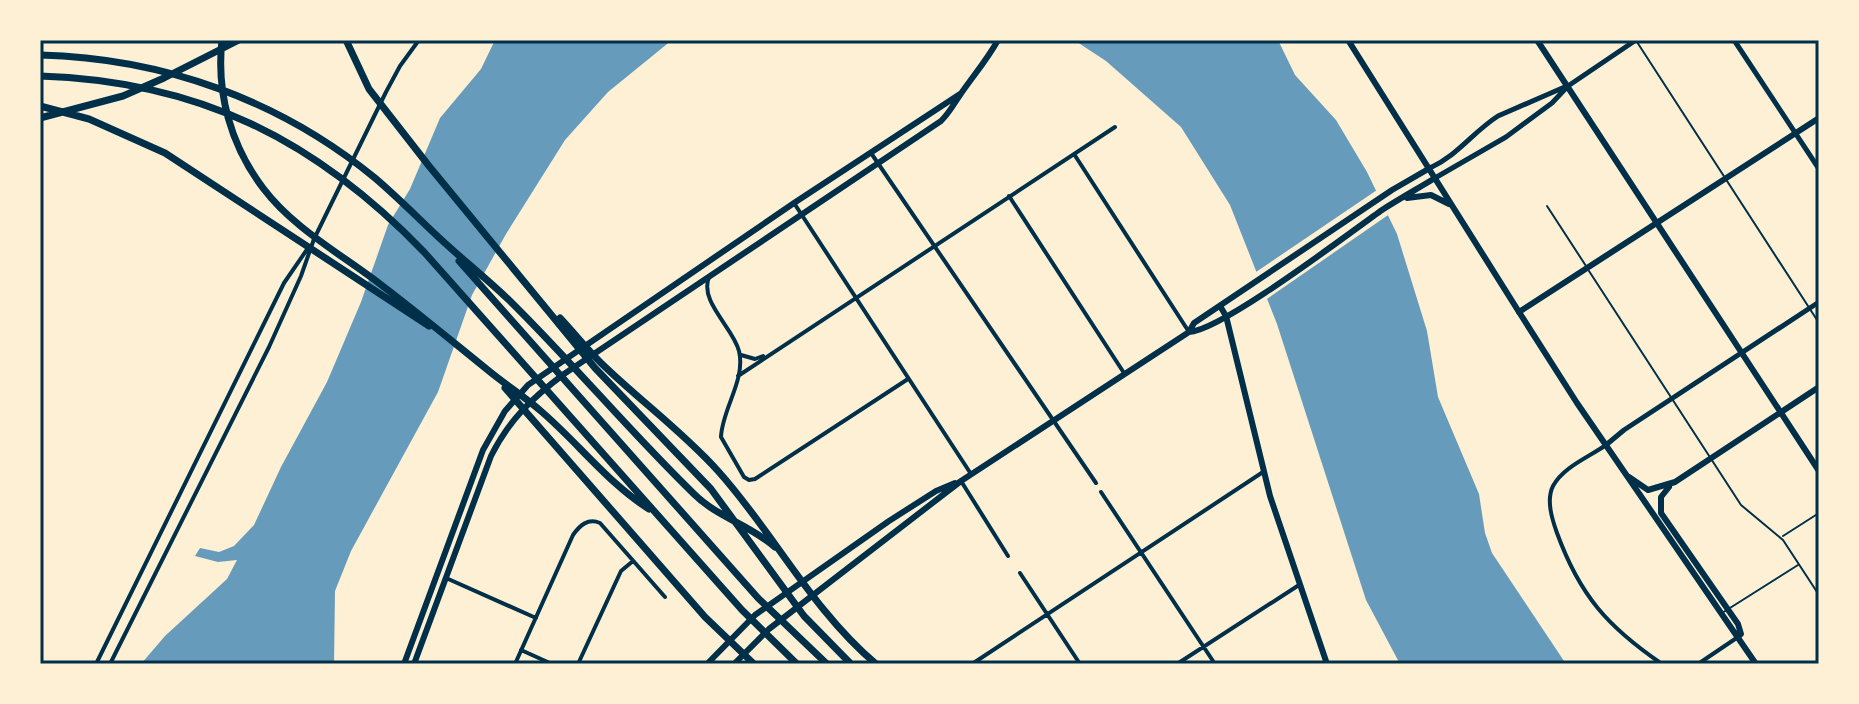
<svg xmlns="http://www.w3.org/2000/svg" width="1859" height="704" viewBox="0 0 1859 704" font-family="Poppins,sans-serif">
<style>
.water{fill:#669bbc}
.pier{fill:#fdf0d5}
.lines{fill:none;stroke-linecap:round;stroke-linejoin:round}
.service{stroke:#003049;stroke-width:2}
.minor{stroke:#003049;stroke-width:4}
.tertiary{stroke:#003049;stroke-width:5}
.secondary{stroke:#003049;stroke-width:6}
.primary{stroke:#003049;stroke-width:6}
.motorway{stroke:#003049;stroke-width:7}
.neatline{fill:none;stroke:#003049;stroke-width:3}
</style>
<rect width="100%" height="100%" fill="#fdf0d5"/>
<path class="water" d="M495,40h177l-64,52 -43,48 -59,94 -34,61 -34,97 -87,159 -16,40 -1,73h-193l24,-28 62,-57 10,-19 -19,2 -23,-6 5,-8 19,4 15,-6 20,-21 27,-58 46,-85 34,-80 27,-77 22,-36 30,-71 41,-49z
M1074,40h204l17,35 41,45 31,52 30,62 30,97 11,66 41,97 6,39 7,20 74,111h-166l-34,-64 -89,-276 -47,-119 -49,-78 -75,-66z"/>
<path class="pier" d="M1380,188l11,25 -127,88 -11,-27z"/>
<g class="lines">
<path class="service" d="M1637,42l182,281
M1547,206l39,60
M1589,271l152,234 42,35 36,55
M1783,536l36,-23
M1722,613l76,-48"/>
<path class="minor" d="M871,153l225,330
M1074,154l115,178
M1009,196l115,177
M794,203l177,271
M709,277c-10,25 24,50 30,74 7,29 -17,58 -18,86l23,40 5,3 6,-1 153,-100
M741,355l14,4 8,-3
M738,376l377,-249
M1606,445c-17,12 -43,22 -53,41 -7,14 -1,33 4,47 23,63 51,94 105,131
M961,481l47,75
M1101,492l114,172
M1020,573l60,91
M446,578l90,40
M521,650l31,14
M96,664l188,-381 24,-35
M110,664l159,-317 32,-71 13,-37 72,-147 14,-26 19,-26
M515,664l58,-129c7,-10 15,-17 27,-12l65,74
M578,664l43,-93 12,-10
M972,664l291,-192
M1177,664l122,-79
M1698,664l40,-27"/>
<path class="tertiary" d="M1734,40l85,129
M1430,168c28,-13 43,-36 68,-52l69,-30
M1435,178l71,-41 46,-34 16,-17 68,-46
M1606,445l18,-15 195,-128"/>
<path class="secondary" d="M1537,40l282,431
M1220,306l6,10 44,180 57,168
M1519,312l58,91 179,261
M1629,477l19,13 27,-8 144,-95
M1669,487l-8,10v16l77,111 3,10 -3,3
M404,664l79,-214 22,-39 23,-26 266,-182 166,-109
M414,664l77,-208c18,-36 41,-58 73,-82l377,-253c9,-9 12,-16 19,-26 13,-19 27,-35 38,-55"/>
<path class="primary" d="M1348,40l171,272 300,-194
M1407,198l24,-3 18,9
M1189,332l5,-9 198,-133 38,-22
M707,664l48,-49 134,-94 47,-30 19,-8
M734,664l35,-35 192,-148 228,-149c32,-1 159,-98 193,-122 17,-11 35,-21 53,-32"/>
<path class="motorway" d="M222,40c-6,53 9,106 41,148 30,40 78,66 117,96 37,28 73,58 109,87 17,14 36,26 53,41 36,31 67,72 107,97
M346,40l23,49 60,77 166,202 116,121 93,127 47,48
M40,55c123,3 240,45 335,123 20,17 39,36 58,54 25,24 52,45 77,69 63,62 120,131 184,193 23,23 56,31 81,53
M40,76c158,5 275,63 384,176l318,358 55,54
M40,106l49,13 76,34 264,173
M40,118l83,-22 41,-18 75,-38
M459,261l299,337 69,66
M560,318c14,15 27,31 41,45 38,37 81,68 117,108 56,62 93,138 158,193
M505,388l200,229 49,47"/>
</g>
<rect width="1859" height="704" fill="none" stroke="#fdf0d5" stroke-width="84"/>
<rect x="42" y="42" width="1775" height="620" class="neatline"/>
</svg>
